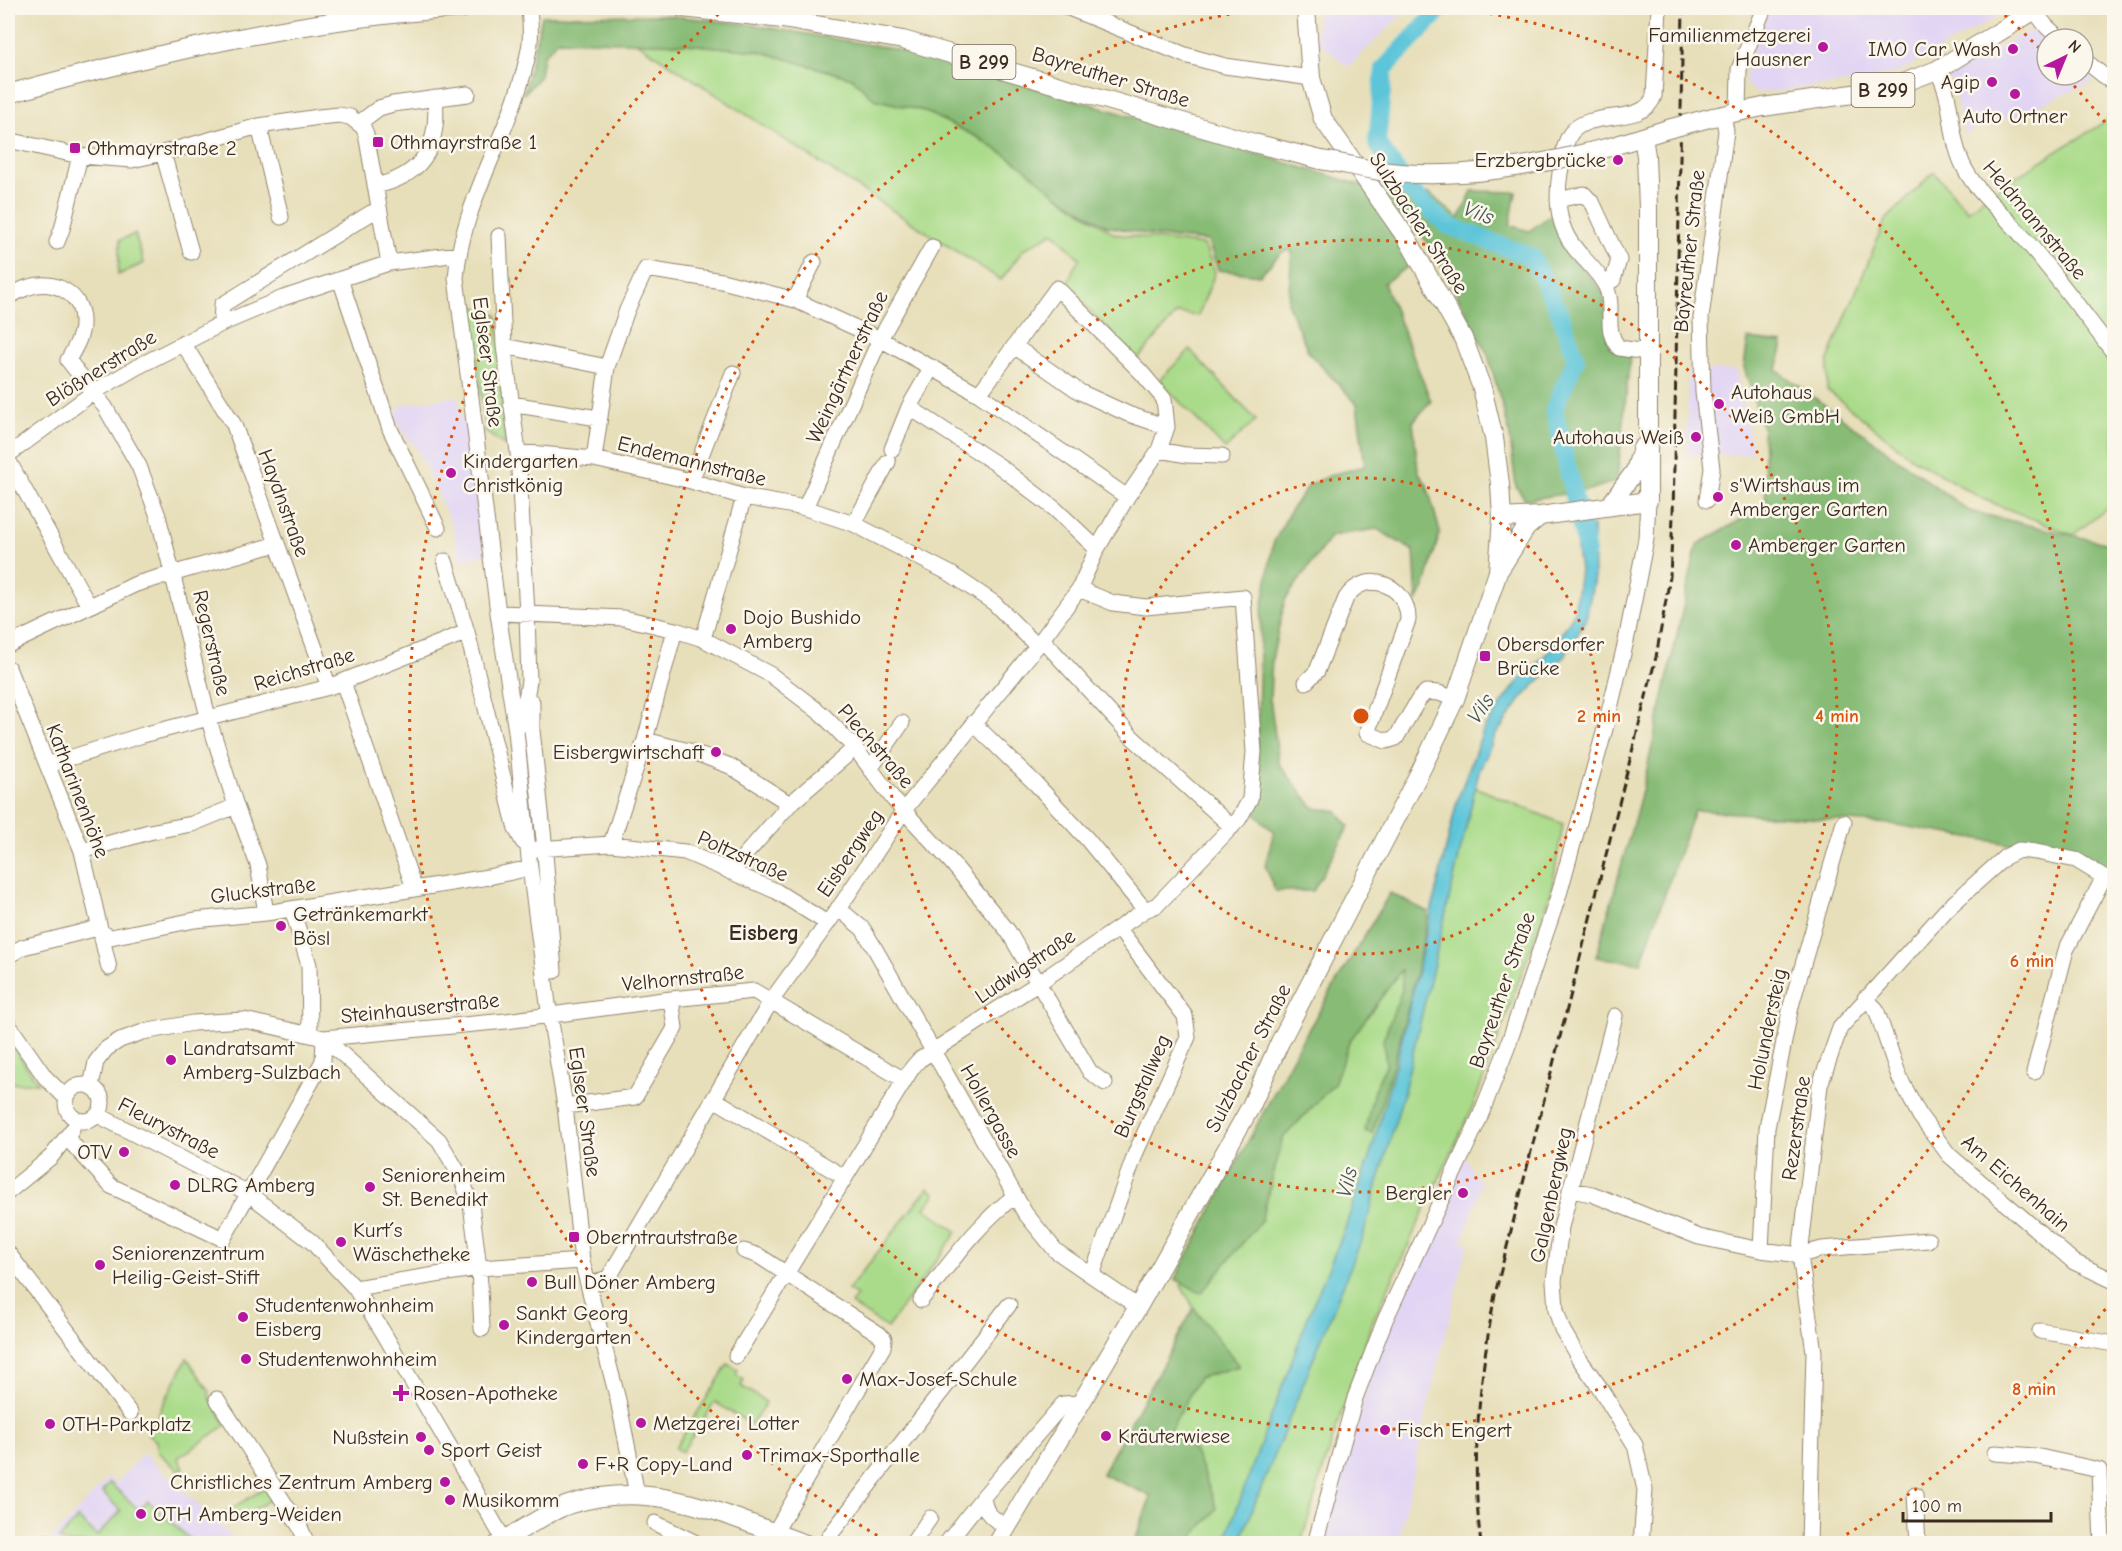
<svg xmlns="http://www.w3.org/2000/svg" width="2122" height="1551" viewBox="0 0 2122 1551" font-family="'Comic Neue',sans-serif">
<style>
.built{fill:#e1d4f4}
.green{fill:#aadb8a;stroke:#728254;stroke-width:1.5}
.forest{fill:#87bb76;stroke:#61724a;stroke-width:1.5}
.water{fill:#5cc5d9;stroke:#4c787c;stroke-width:1.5}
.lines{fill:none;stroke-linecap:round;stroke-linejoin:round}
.river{stroke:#5cc5d9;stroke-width:18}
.minor-casing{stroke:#91846c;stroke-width:17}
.major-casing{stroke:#91846c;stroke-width:20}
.minor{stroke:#fff;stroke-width:15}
.major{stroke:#fff;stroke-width:18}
.rail{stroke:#3b2a1e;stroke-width:3;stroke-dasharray:9 4.5;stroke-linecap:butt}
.major-bridge-casing{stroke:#91846c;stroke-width:20;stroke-linecap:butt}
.major-bridge{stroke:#fff;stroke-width:18}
.ring{fill:none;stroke:#d7540e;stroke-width:3;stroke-dasharray:3 6}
.poi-dot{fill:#b5179e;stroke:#fbf7ec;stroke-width:2}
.labels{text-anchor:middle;stroke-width:5;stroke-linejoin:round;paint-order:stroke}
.shield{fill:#fbf7ec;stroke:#75685c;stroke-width:1.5}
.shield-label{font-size:20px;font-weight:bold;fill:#3b2a1e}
.poi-label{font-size:21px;fill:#3b2a1e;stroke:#fbf7ec;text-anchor:start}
.street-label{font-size:21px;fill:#3b2a1e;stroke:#fbf7ec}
.water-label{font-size:22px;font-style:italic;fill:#455856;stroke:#fbf7ec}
.neighbourhood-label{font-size:22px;font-weight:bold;fill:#3b2a1e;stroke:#fbf7ec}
.centre{fill:#d7540e;stroke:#fbf7ec;stroke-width:3}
.ring-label{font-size:18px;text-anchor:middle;font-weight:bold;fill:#d7540e;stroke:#fbf7ec;stroke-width:5;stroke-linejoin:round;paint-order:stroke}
</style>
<rect width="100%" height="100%" fill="#fbf7ec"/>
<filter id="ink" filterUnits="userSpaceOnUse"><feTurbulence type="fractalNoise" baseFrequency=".0167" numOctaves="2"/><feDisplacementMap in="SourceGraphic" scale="12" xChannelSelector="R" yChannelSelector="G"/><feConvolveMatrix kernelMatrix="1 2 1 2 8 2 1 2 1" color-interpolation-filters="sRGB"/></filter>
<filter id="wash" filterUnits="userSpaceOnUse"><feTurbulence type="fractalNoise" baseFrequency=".008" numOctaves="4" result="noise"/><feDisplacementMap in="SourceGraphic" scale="24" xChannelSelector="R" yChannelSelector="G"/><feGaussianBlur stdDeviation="1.35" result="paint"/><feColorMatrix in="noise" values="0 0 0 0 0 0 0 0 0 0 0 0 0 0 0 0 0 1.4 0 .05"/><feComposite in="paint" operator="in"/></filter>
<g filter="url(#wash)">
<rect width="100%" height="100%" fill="#e7dfba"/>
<path class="built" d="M1318,8h90l-60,59 -32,-27z
M1769,8h243l-111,63 -37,10 -107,12 -11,-8v-18z
M2031,31l9,3 7,6v35h36v-4l12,10 -90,39 -6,-9 -34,25 -15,-60 66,-39z
M1736,370l17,84 -66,2 1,-85z
M458,396l4,24h4l4,19 5,55 10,61 -26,6 -6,-34 -35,-76 -15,-20 -9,-17 7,-9z
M1464,1157l17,27 -5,19 -14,38 6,3 -37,147 -33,152 -76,1 46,-161 15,-41z
M143,1453l96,90 -192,1 62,-67 7,7z"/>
<path class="green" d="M636,42l50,2 73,7 93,27 22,21 50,12 51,25 42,26 40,33 58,39 89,11 11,28 -17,43 -21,-3 -39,46 -72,-72c5,-9 6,-21 14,-28l-27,-27 -30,18 -22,30 -106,-68z
M2114,116v387l-41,32 -90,-36 -68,-39 -88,-70 1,-30 57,-139 49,-49 34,39 16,-14z
M135,234l9,29 -26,12 2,-35z
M470,305l27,10 8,131 -19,-14z
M1190,350l66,70 -31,29 -66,-69z
M1470,785l93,39 -12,69 -77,211 -103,221 -41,122 -29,96h-167l17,-47 -49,-22 92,-166 -13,-22 210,-387 48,23z
M8,1040l28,40 2,3h-30z
M928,1188l8,6 -11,14 32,24 -70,96 -36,-24 6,-8 -9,-6z
M187,1358l23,34 -1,4 17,29 -48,33 6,10 -5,3 -21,-19 -2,-11 -8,-7z
M728,1364l10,6 -2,5 8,5 -3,6 25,16 -14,23 -37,-23 -33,50 -7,-4z
M110,1483l29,27 9,-9 46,42h-129l-6,-4 19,-21 19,18 24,-25 -19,-19z
M267,1487l7,10 -40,26 -10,-10z"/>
<path class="forest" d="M663,15l91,10 135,23 117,31 358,107 66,8 29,25 13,-28 44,1 -6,33 19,6 29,-21 15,48 31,35 5,53 21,11 -13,124 -28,9 -63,10 -10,-13 -7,-57 -21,-75 -51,-98 -31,-45 -18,15 24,37 -28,19 47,118 -18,21 5,49 9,14 13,47 -15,54 -8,15 -3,-50 -37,-22 -46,7 -46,64 -13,59 -2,39 9,66 35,44 23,3 12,15 -36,65h-38l-10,-26 9,-33 -19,-18 6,-198 12,-72 17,-33 19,-26 25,-11 31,-8 -8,-62 -48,-51 -21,-48 4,-55 -10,2 -22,23 -42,-5 -10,-29 -53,-5 -48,-10 -50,-31 -40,-33 -42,-26 -51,-25 -50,-12 -22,-21 -93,-27 -73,-7 -128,-4 -15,16 -3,20 -17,19 19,-79z
M1748,339l35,4 -6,27 192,141 145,34v337l-34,-26 -189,-32 -197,-14 -53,153 -45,-6 46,-166 55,-246 69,-40 -3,-75 -19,-63z
M1390,893l38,19c-13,78 -32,147 -56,222l-7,-3 9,-41 12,-25 -3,-25 19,-50 -1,-20 -52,72 -15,42 -51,54 -22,83 -60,72 -26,-14 127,-239z
M1194,1308l45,58 -40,12 -30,54 25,18 23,58 -29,35h-54l17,-47 -49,-22z"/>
<path class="water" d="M1593,526l1,51 -8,43 -21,35 -43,43 -27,38 -16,36 -76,323 -40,141 -124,307h-15l85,-229 35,-83 28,-82 26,-94 59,-254 27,-73 33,-45 36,-36 21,-33 6,-44 -6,-42z"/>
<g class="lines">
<path class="river" d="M1441,8l-57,61 -7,74 34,48 36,34 85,32 29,59 15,43 -22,50 33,143"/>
</g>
</g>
<g filter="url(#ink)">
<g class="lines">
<defs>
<path id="minor" d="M529,8c1,13 3,28 0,41 -14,79 -67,148 -73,229l42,335 18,118 14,137 18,136 17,102 17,155 36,139 19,94
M1069,8l116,47 40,11 86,12
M2034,10l12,16 14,13
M2083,59l31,25
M1937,70c19,34 10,67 29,101 14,25 39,44 57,66 32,37 61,77 91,116
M1738,112l1,-43 25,-61
M359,123l20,-15 14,-4 75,-10
M259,126l22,91
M8,140l72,16 52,4 31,-7 96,-27 60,-9 20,-2 11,2 13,10 3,7 23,129
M163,153l28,99
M375,186c48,-10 65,-41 60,-88
M1558,200l26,-6 9,10 26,56 -6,20 -8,5
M499,236l5,110 14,106 9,161 2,68 -6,35 -7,15
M57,242l5,-13 18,-73
M340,279l50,150 48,99
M8,296v1c7,-4 14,-8 21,-10 25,-8 53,6 53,34 1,14 -7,27 -14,39l37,47 34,59 19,50 50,201 28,89 22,59 8,48
M795,300l19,-38
M221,324l1,-19 149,-92 8,-3
M183,343l51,82 95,262
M504,346l103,21
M1014,346l66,46 48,22 39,13
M1647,352l-28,-4c-17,-20 -3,-41 -13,-61 -10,-21 -32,-33 -41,-55 -8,-18 -8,-40 -5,-59 3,-13 3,-29 11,-40 19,-25 73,-6 83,-37l5,-88
M511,404l87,14
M909,407l89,58 57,44 42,40
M892,449l17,-42 23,-40
M1159,450l27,5 36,1
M518,452l76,7 97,22 53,16 61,11 49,16 97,50 43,29 43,43
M8,455l86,-63 43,-25 84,-43 62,-26 106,-35 69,-9
M594,459l13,-92 20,-57 19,-41 76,12 73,19 85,39 99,55 148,103
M8,460l81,146
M691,481l42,-108
M1707,500l5,-31 -9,-77 -2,-74 25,-187 -3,-16
M805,508l75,-169 52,-92
M854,524l34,-62
M445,561l22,71 49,197 7,13
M498,613l126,5 51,12 28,9 68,36 51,39 33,34 39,52 58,63 56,68 82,141 15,11
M703,639l41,-142
M1042,639l90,98 100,90
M8,645l128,-61 141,-40
M8,668l74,183 27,117
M343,682l71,206
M1306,682l11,-11 29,-73c20,-31 63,-12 62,22l-41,113 19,8 10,-3 23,-39 7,-7 13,1 16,6
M532,702v28l12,110 10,131
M973,723l63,61 51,55 58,71
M645,740l48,12 37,14 60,38
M47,765l96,-30 186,-48 138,-55
M870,769l32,-46
M611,844l34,-104 30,-110
M537,849l74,-5 74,8 91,39 51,32
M82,851l67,-19 43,-8 44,-18
M730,872l60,-68 65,-56
M838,908l25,21 11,18 151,266 31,38 82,56
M292,909l17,56 1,70
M8,956l15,-9 71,-18 17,8 84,-17 71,-7 222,-36 42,-9
M1865,998l11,11 24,70 20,37 29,39 125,107 40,19
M1615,1016l-54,211 -7,54 2,29 6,19 16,28 20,28 37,60 10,45 -4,54
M8,1024l37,53 22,22
M324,1038l115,102 22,37 10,27 8,64 3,61
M66 1103a18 18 0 1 1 36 0a18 18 0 1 1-36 0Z
M91,1086l5,-24 10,-13 14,-9 23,-8 50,-9 51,-3 80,18 182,-17 165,-22 83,-8 150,89
M714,1099l130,78
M565,1106l70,-9 40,-69 -4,-29
M98,1115l150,78 64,49 43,46 28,44 121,208
M67,1138l44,48 112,53 100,-178 1,-23
M1570,1190l22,4 107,43 62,13 39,5 22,-6 106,-9
M8,1192l43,-35 21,-27
M1761,1250l6,-122 24,-122 53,-184
M744,1251l15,5 120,78 5,5 -1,8 -115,197
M8,1253l122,160
M1092,1275l44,-123 52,-115 -3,-21 -66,-87
M589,1286l20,-9 162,-276 72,-99 61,-92 133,-164 42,-57 18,-40 30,-52 32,-47 8,-23 -3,-28 -23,-27 -84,-84 -78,106
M355,1288l124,-20 103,-7
M921,1300c29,-36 57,-77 94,-104
M2040,1331l74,13
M736,1356l176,-288 7,-8 118,-76 108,-74 12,-5 82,-86 11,-20 4,-47 -11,-155 -97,10 -33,-4 -34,-14
M217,1399l83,128 7,17
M1995,1453l40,3 64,14 3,74
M1915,1495l3,49
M655,1523l43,21
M1007,1528c-14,-10 -22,-13 -24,-31l80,-93 18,-1
M45,1544l1,-2
M826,1544l4,-9 179,-230
M912,1544l18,-26
M946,1544l37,-47
M1315,1544l40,-146 30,-78 94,-201 28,-71 52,-154 46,-165 21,-88 20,-102 2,-38
M1809,1544l5,-192 -14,-97 20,-170 20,-57 107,-119 58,-52 14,-7 17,2 40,8 28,17 -38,73 -32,122"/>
<path id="major" d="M683,8l99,11 121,21 351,103 67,17
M8,94c149,-41 301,-77 456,-86
M1713,117l50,-10 124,-18 50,-19 101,-62
M1610,147l58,-18
M1610,505l25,-34 7,-23
M1502,518l38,-2 108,-15v-293l-2,-52 -3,-19
M1500,569l26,-41 14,-12
M498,1544c19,-12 53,-34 73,-40 86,-27 155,13 235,40
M997,1544l141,-237 113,-201 29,-64 142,-274 33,-69 43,-127 4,-54 -2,-34 -6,-46 -12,-50 -19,-50 -55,-98 -85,-121 -12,-41 -5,-70"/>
</defs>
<use href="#minor" class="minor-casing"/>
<use href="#major" class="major-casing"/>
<use href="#minor" class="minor"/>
<use href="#major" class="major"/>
<path class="rail" d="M1481,1544c-11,-84 -1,-167 14,-250l161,-637 14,-80 3,-61 10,-508"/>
<defs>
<path id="major-bridge" d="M1668,129l45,-12
M1321,160c20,3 40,8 59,11 76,10 156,-5 230,-24"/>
</defs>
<use href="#major-bridge" class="major-bridge-casing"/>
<use href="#major-bridge" class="major-bridge"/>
</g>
</g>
<g class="ring">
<circle cx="1361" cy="716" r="238"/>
<circle cx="1361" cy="716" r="476"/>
<path d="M1454 8A714 714 0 1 1 1268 8"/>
<path d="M2111 1302A952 952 0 0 1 1837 1540M885 1540A952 952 0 0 1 724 9M1998 9A952 952 0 0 1 2046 55M2068 79A952 952 0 0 1 2111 130"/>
</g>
<g class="poi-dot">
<circle cx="1823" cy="47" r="6"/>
<circle cx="2013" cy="49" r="6"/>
<circle cx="1992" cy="82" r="6"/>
<circle cx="2015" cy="94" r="6"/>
<rect x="372" y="136" width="12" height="12" rx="3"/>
<rect x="69" y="142" width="12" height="12" rx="3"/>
<circle cx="1618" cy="160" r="6"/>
<circle cx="1719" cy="404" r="6"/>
<circle cx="1696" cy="437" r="6"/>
<circle cx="451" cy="473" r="6"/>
<circle cx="1718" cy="497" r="6"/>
<circle cx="1736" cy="545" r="6"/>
<circle cx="731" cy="629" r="6"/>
<rect x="1479" y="650" width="12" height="12" rx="3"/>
<circle cx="716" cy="752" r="6"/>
<circle cx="281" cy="926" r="6"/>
<circle cx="171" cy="1060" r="6"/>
<circle cx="124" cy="1152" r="6"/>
<circle cx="175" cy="1185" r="6"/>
<circle cx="370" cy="1187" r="6"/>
<circle cx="1463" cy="1193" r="6"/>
<rect x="568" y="1231" width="12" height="12" rx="3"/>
<circle cx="341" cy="1242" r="6"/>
<circle cx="100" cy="1265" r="6"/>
<circle cx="532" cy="1282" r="6"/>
<circle cx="243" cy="1317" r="6"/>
<circle cx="504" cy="1325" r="6"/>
<circle cx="246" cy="1359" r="6"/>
<circle cx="847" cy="1379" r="6"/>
<path d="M398 1384h6v6h6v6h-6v6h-6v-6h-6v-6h6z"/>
<circle cx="641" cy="1423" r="6"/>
<circle cx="50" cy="1424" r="6"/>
<circle cx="1385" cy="1430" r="6"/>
<circle cx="1106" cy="1436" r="6"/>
<circle cx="421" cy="1437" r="6"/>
<circle cx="429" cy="1450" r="6"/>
<circle cx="747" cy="1455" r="6"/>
<circle cx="583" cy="1464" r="6"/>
<circle cx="445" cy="1482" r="6"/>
<circle cx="450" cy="1500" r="6"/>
<circle cx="141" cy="1514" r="6"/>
</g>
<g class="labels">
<g class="shield">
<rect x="952.5" y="45" width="63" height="34" rx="4.5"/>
<rect x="1851.5" y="73" width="63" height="34" rx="4.5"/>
</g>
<g class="shield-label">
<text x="984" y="69">B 299</text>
<text x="1883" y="97">B 299</text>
</g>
<g class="poi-label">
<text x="1811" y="42" text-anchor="end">Familienmetzgerei<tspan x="1811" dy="24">Hausner</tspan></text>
<text x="2001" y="56" text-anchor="end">IMO Car Wash</text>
<text x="1980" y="89" text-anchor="end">Agip</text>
<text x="2015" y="123" text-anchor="middle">Auto Ortner</text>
<text x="390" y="149">Othmayrstraße 1</text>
<text x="87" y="155">Othmayrstraße 2</text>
<text x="1606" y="167" text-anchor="end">Erzbergbrücke</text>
<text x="1731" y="399">Autohaus<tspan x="1731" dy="24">Weiß GmbH</tspan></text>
<text x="1684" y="444" text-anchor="end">Autohaus Weiß</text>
<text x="463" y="468">Kindergarten<tspan x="463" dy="24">Christkönig</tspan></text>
<text x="1730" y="492">s'Wirtshaus im<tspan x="1730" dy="24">Amberger Garten</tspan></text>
<text x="1748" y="552">Amberger Garten</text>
<text x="743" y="624">Dojo Bushido<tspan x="743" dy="24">Amberg</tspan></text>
<text x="1497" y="651">Obersdorfer<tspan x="1497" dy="24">Brücke</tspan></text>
<text x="704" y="759" text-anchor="end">Eisbergwirtschaft</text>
<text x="293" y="921">Getränkemarkt<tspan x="293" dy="24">Bösl</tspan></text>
<text x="183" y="1055">Landratsamt<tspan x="183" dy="24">Amberg-Sulzbach</tspan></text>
<text x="112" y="1159" text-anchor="end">OTV</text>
<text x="382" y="1182">Seniorenheim<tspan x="382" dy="24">St. Benedikt</tspan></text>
<text x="187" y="1192">DLRG Amberg</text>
<text x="1451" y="1200" text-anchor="end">Bergler</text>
<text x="353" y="1237">Kurt´s<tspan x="353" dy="24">Wäschetheke</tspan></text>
<text x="586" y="1244">Oberntrautstraße</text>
<text x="112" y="1260">Seniorenzentrum<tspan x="112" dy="24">Heilig-Geist-Stift</tspan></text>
<text x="544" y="1289">Bull Döner Amberg</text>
<text x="255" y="1312">Studentenwohnheim<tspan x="255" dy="24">Eisberg</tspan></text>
<text x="516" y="1320">Sankt Georg<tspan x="516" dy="24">Kindergarten</tspan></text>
<text x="258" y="1366">Studentenwohnheim</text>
<text x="859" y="1386">Max-Josef-Schule</text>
<text x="413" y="1400">Rosen-Apotheke</text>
<text x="653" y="1430">Metzgerei Lotter</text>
<text x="62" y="1431">OTH-Parkplatz</text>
<text x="1397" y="1437">Fisch Engert</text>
<text x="1118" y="1443">Kräuterwiese</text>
<text x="409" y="1444" text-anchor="end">Nußstein</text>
<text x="441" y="1457">Sport Geist</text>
<text x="759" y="1462">Trimax-Sporthalle</text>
<text x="595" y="1471">F+R Copy-Land</text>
<text x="433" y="1489" text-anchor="end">Christliches Zentrum Amberg</text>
<text x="462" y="1507">Musikomm</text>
<text x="153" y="1521">OTH Amberg-Weiden</text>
</g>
<g class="street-label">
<text transform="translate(1111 77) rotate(17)" y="7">Bayreuther Straße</text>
<text transform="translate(2035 220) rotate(50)" y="7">Heldmannstraße</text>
<text transform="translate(1419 223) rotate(57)" y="7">Sulzbacher Straße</text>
<text transform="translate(1689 251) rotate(-84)" y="7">Bayreuther Straße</text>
<text transform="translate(488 362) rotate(83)" y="7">Eglseer Straße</text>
<text transform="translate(847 367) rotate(-65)" y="7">Weingärtnerstraße</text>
<text transform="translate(101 368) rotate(-32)" y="7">Blößnerstraße</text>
<text transform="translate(692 461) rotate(14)" y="7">Endemannstraße</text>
<text transform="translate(284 503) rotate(70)" y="7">Haydnstraße</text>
<text transform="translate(212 643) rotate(77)" y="7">Regerstraße</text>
<text transform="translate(304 669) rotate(-17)" y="7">Reichstraße</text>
<text transform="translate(876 746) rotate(49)" y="7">Plechstraße</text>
<text transform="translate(78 791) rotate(69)" y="7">Katharinenhöhe</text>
<text transform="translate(850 853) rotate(-56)" y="7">Eisbergweg</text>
<text transform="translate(743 856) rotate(24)" y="7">Poltzstraße</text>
<text transform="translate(263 890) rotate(-7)" y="7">Gluckstraße</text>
<text transform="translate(1025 966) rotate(-34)" y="7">Ludwigstraße</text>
<text transform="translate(683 978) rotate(-6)" y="7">Velhornstraße</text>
<text transform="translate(1502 990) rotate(-71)" y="7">Bayreuther Straße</text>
<text transform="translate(420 1008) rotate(-6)" y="7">Steinhauserstraße</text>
<text transform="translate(1767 1029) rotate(-78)" y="7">Holundersteig</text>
<text transform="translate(1248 1058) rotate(-63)" y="7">Sulzbacher Straße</text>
<text transform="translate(1142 1086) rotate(-66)" y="7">Burgstallweg</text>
<text transform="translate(991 1111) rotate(61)" y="7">Hollergasse</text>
<text transform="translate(585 1112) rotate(82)" y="7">Eglseer Straße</text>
<text transform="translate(169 1128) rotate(27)" y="7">Fleurystraße</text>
<text transform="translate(1796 1128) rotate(-82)" y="7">Rezerstraße</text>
<text transform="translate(2016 1183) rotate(41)" y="7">Am Eichenhain</text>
<text transform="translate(1551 1195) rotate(-78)" y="7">Galgenbergweg</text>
</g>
<g class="water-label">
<text transform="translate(1479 212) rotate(21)" y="8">Vils</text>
<text transform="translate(1480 708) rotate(-55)" y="8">Vils</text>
<text transform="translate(1346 1182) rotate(-76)" y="8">Vils</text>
</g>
<g class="neighbourhood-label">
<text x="764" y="940">Eisberg</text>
</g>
</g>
<circle cx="1361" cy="716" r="9" class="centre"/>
<g class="ring-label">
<text x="1599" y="722">2 min</text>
<text x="1837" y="722">4 min</text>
<text x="2032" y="967">6 min</text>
<text x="2034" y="1395">8 min</text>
</g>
<rect width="2122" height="1551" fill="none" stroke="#fbf7ec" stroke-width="30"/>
<g transform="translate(2065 57) rotate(43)"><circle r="28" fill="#fbf7ec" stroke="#aea59a" stroke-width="1.5"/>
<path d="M0-4.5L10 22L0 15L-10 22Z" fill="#b5179e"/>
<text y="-9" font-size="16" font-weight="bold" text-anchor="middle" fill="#3b2a1e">N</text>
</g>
<path d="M1903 1512v9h148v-9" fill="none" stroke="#3b2a1e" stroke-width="3"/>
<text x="1912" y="1512" font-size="18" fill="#3b2a1e" stroke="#fbf7ec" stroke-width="4.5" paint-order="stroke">100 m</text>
</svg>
